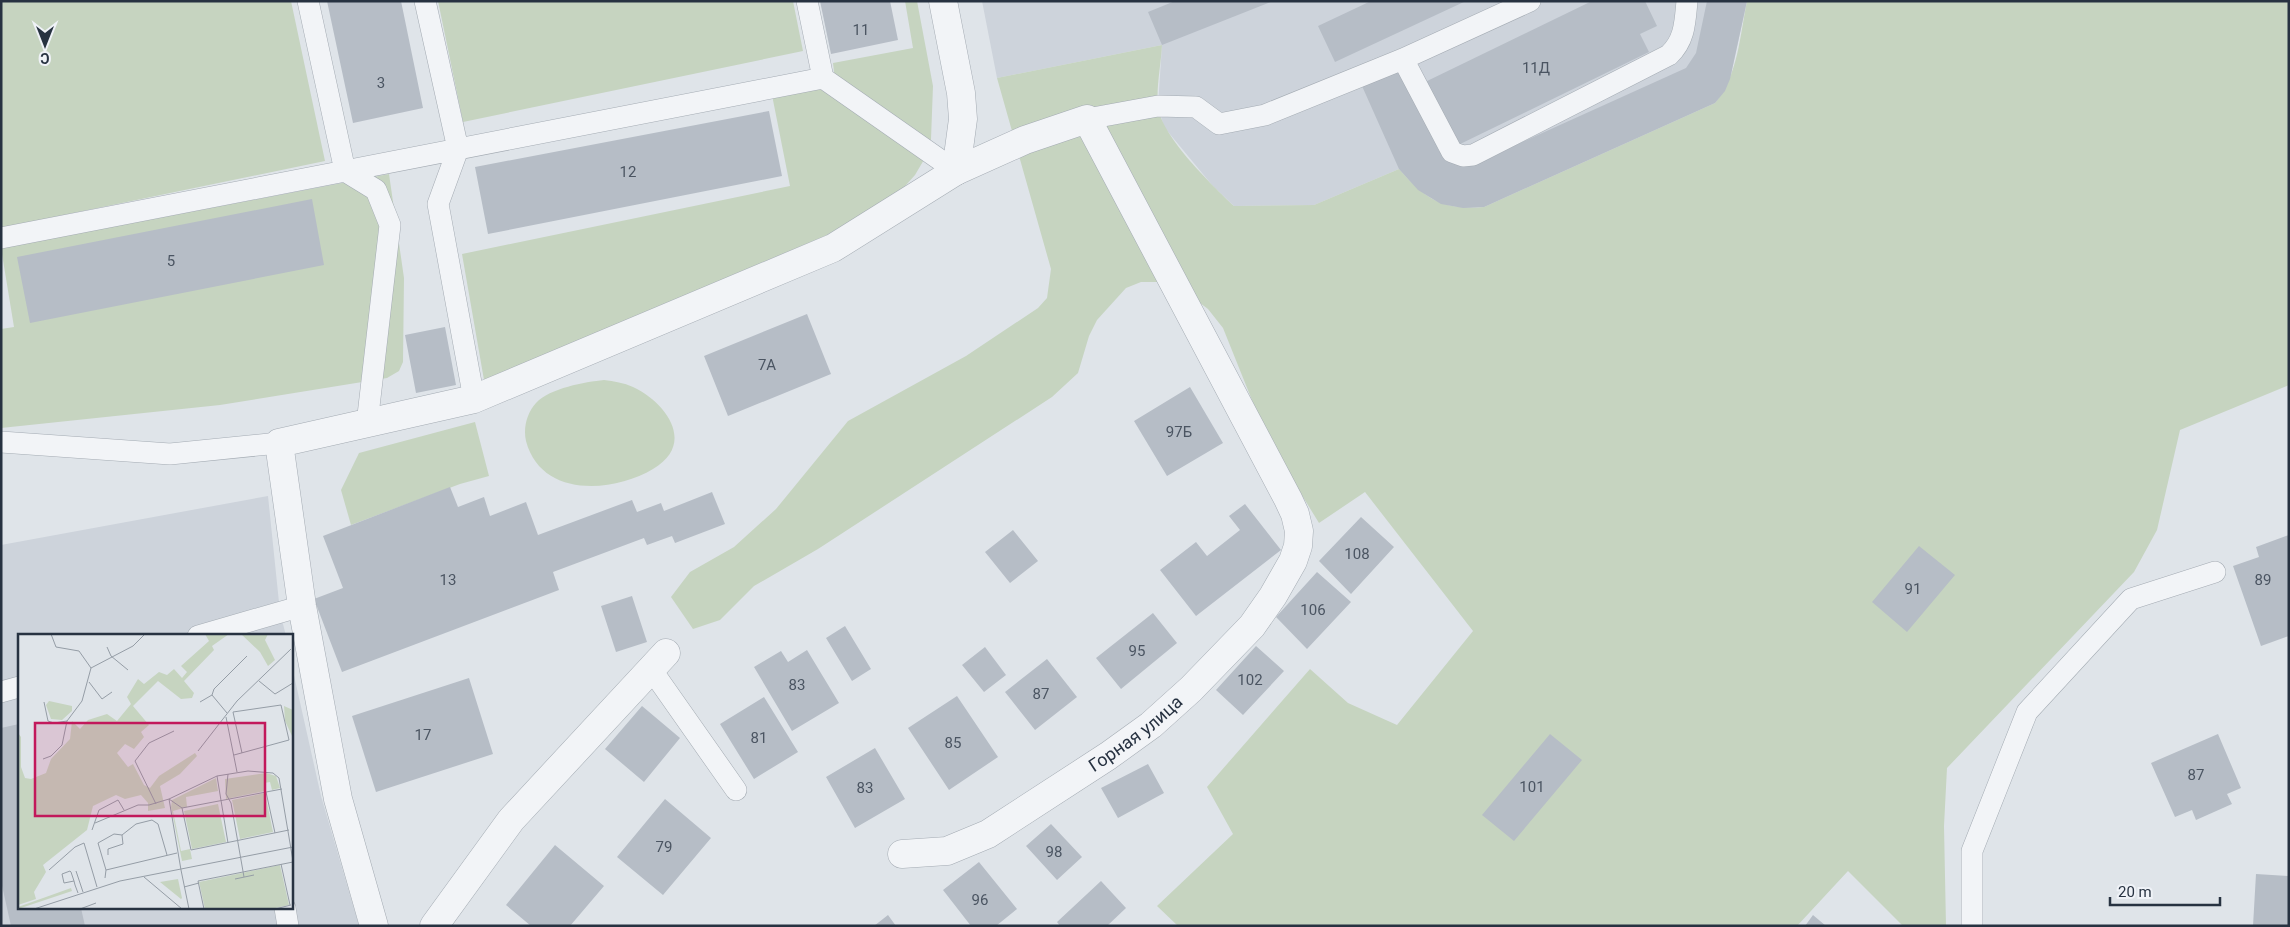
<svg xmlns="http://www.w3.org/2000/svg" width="2290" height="927" viewBox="0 0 2290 927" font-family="Roboto,sans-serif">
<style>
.built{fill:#cdd3db}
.green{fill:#c6d4c0}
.building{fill:#b6bdc6}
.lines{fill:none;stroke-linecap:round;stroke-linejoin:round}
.lane-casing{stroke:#a4abb3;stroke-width:22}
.street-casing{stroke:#a4abb3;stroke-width:29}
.lane{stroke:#f2f4f7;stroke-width:21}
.street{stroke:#f2f4f7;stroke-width:28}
.labels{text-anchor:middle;stroke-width:4;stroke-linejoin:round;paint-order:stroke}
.number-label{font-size:15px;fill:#4b5562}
.street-label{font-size:18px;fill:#273241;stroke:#eff2f7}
.inset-road{fill:none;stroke:#959da6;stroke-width:1}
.view{fill:#c2185b;fill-opacity:0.15;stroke:#c2185b;stroke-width:2.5}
.inset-edge{fill:none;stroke:#273241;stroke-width:2.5}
</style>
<rect width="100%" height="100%" fill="#dfe4e9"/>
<path class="built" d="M982,1h765l-17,78 -5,12 -10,12 -231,104 -21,1 -22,-4 -23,-14 -19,-21 -85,36 -80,1 -22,-21 -48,-58 -6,-21 4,-61 -165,33z
M268,496l12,116 6,24h-267v272h272v-246l30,134 38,130h-358v-381z"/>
<path class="green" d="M1,1h290l34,160 -324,67z
M438,1h355l10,50 -340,71z
M905,1h12l16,85 -2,53 -6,19 -10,17 -17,19 -73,42 -341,144 -22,-126 328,-68 -18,-91 63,-15 -2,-17 80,-15z
M1747,1h542v384l-109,45 -23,100 -23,42 -187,196 -3,58 2,100h-43l-55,-55 -51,55h-619l-21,-20 76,-72 -26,-47 103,-118 38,34 49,22 76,-94 -108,-139 -46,31 -51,-83 -45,-112 -15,-19 -20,-15 -28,-12h-19l-15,6 -29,32 -8,16 -11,37 -26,24 -234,152 -64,37 -34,34 -27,9 -22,-32 19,-25 44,-25 42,-38 72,-88 118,-65 72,-48 9,-10 4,-29 -54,-191 165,-33c-1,20 -6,42 -4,62 4,30 54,78 76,99l80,-1 85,-36c28,31 42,41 85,38l231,-104c23,-27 25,-68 32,-102z
M389,174l15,104 -1,84 -4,9 -12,7 -167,27 -219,23v-99l13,-2 -13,-79z
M604,380c10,1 20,3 29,7 34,16 63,57 20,82 -40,24 -112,29 -127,-28 -3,-13 1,-28 10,-38 14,-15 49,-21 68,-23z
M475,422l14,54 -29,8 -109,41 -10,-35 18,-37z"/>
<path class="building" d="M327,1h74l22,107 -70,15z
M820,1h70l8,39 -67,14z
M1175,1h98l-111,44 -14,-33z
M1371,1h95l-131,61 -17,-36z
M1592,1h53l12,25 -17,8 9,18 -195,95 -31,-64z
M1707,1h40l-17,78 -5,12 -10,12 -231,104 -21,1 -22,-4 -23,-14 -19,-21 -37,-83 40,-18 37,83 11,10 19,5 217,-98 10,-15z
M769,111l13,65 -294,58 -13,-67z
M312,199l12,66 -294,58 -13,-66z
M807,314l24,60 -103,42 -24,-60z
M445,327l11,58 -40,8 -11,-58z
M1190,387l33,56 -56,33 -33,-55z
M450,487l8,20 26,-10 6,19 36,-14 12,33 94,-35 5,12 24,-9 3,8 48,-19 13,32 -50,19 -3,-7 -25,9 -3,-7 -91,34 6,18 -217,82 -28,-73 29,-11 -20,-52z
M1245,504l36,46 -85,66 -36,-46 36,-28 11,14 33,-26 -11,-14z
M1361,517l33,30 -43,47 -32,-33z
M1013,530l25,31 -28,22 -25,-31z
M2289,535v101l-28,10 -28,-80 26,-9 -3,-10z
M1919,546l36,29 -48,57 -35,-30z
M1317,572l34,30 -44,47 -31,-32z
M632,596l15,46 -31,10 -15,-46z
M1153,613l24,30 -56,46 -25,-31z
M845,626l26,43 -19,12 -26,-43z
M1256,646l28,25 -41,44 -27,-25z
M985,647l21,28 -22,17 -22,-27z
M807,650l32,53 -47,28 -38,-64 27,-16 7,11z
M1047,659l30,38 -42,33 -30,-38z
M469,678l24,76 -117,38 -24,-76z
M957,696l41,61 -49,33 -41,-62z
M764,697l34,55 -44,27 -34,-55z
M642,706l38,32 -36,44 -39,-33z
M19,724v184h62l4,18h-74l-10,-45v-153z
M1550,734l32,26 -68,81 -32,-26z
M2218,734l23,54 -14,6 5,10 -36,16 -4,-10 -17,7 -24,-54z
M875,748l30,51 -50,29 -29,-51z
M1148,764l16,29 -46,25 -17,-30z
M665,799l46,39 -48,57 -46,-38z
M1051,824l31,33 -25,23 -31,-34z
M555,845l49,41 -34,40h-39l-25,-21z
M979,862l38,47 -21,17h-25l-28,-36z
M2256,874l33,2v50h-36z
M1101,881l25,27 -19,18h-47l-3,-4z
M888,915l8,11h-22z
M1813,915l13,11h-21z"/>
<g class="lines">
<defs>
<path id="lane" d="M308,1l37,170 31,19 14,35 -23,199
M425,1l33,148 -20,55 36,195
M807,1l16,77 133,93
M1403,59l49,93 11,4 10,-1 196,-100c16,-15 16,-33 18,-54
M1087,119l71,-13 38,1 23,17 46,-9 138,-56 127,-58
M1,238l822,-160
M1,442l169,12 109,-11
M198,636l104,-30
M651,669l85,121
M1,692l18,-5
M285,908l3,18
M1972,926v-75l55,-139 104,-113 84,-27"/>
<g id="street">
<path id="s1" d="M902,854l45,-3 41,-17 120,-78 43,-31 40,-36 61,-63 21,-30 20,-35 5,-15 1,-15 -4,-17 -7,-15 -201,-380 -62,21 -69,31"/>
<path d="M374,926l-36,-127 -36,-193 -23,-163 195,-44 359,-151 123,-77 7,-52 -2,-26 -18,-92"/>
<path d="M434,926l77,-106 155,-167"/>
</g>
</defs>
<use href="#lane" class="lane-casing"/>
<use href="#street" class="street-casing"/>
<use href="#lane" class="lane"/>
<use href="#street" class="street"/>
</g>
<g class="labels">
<g class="number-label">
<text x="861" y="35">11</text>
<text x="1536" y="73">11Д</text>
<text x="381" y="88">3</text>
<text x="628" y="177">12</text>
<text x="171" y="266">5</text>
<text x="767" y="370">7А</text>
<text x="1179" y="437">97Б</text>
<text x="1357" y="559">108</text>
<text x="448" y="585">13</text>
<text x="2263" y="585">89</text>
<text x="1913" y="594">91</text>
<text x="1313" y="615">106</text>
<text x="1137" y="656">95</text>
<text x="1250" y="685">102</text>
<text x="797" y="690">83</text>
<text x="1041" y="699">87</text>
<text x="423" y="740">17</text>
<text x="759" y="743">81</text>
<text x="953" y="748">85</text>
<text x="2196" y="780">87</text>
<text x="1532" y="792">101</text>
<text x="865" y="793">83</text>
<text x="664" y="852">79</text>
<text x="1054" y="857">98</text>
<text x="980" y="905">96</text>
</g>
<g class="street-label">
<text dy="6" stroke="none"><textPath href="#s1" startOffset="268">Горная улица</textPath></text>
</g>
</g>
<g transform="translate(18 634)">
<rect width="275" height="275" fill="#dfe4e9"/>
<path d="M187,0h24l-17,12 2,4 -30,31 10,12 -2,5 -11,1 -23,-18 -25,25 16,19 -8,7 3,5 -10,12 -9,-5 -8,9 11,14 5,-3 11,21 6,3 9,-12 36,-23 2,3 -17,18 -20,12 5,22 -17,3v-8l-7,-8 -16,4 -9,-4 -23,11 -6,24 -44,35 3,7 -12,20 2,7 -18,6v-172l3,4v30l4,11 6,1 15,-6 5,-14 19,-20 2,-18 8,8 8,-9 19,-6 10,7 14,-17 -4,-7 11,-18 6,5 15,-12 8,3 7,-6 8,9 5,-6 -6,-6 28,-25zM223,0h27l-3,6 10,20 -7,6 -8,-14zM31,67l23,5v5l-10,9 -11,-1 -5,-14zM266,72l9,4v28l-8,-17zM248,139l10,3 4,12 -8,2 -2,-8 -6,1 1,8 -39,8 -1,-20zM198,144l2,13 -32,6 1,10 -14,4 8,40 9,-2 2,10 -10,2 -11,-54 1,-7zM247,159l8,39 -33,7 -8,-39zM200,170l8,38 -34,7 -8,-38zM262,231l9,40 -18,4h-66l-6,-27zM160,245l4,19 -1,1 -21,-17zM53,254l1,3 -54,18v-2z" fill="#c6d4c0"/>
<path class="inset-road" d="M89,13l4,9 17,14M73,34l42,-22 12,-12M241,47l16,13 18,-11M71,48l13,17 10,-7M194,61l15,18M26,68l4,19 6,2 13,-2 15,-20 9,-33 -12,-17 -23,-4 -5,-13M182,68l12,-7 2,-6 33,-33M208,83l11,55M180,117l39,-50 54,-52M216,121l55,-15 -8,-35 -48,7 9,41M25,125l8,-3 11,-11 5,-24M210,140l-2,20 5,9 13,74M199,142l11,67M248,158l9,41M138,170l-21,-43 14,-18 25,-12M164,174l100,-19M77,189l43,-18h11l20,-6 13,9 9,42 98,-20M74,196l7,-20 19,-10 6,10M90,221v-6l15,-5 -1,-9 14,-11 16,-4 6,4 9,31M263,230l9,41M31,236l26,-23 9,-4 13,44M88,236l71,-17M163,236l-12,-71 48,-23 31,-5 25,2 6,5 14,83M163,236l8,39M58,237l7,21M126,243l38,32M87,244l1,-8 -8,-27 16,-9 8,1M217,245l19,-4M56,247l-10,2 -2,-9 8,-3 1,1 3,9 1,4 3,8M166,253l15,-4M16,275l86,-28 173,-34M62,275l16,-6M186,275l-6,-28 95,-19M257,275l16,-4"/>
<path class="view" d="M17,89h230v93h-230z"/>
<rect width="275" height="275" class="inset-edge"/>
</g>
<rect width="2290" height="927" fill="none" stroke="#273241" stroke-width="5"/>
<g transform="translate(45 45) rotate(180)" stroke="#eff2f7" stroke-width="4" paint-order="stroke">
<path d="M0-4L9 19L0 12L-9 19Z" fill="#273241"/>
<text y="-8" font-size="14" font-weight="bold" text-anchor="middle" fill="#273241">С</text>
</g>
<path d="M2110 897v8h110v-8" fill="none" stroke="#273241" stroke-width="2.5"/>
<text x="2118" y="897" font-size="15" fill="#273241" stroke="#eff2f7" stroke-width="4" paint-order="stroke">20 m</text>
</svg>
